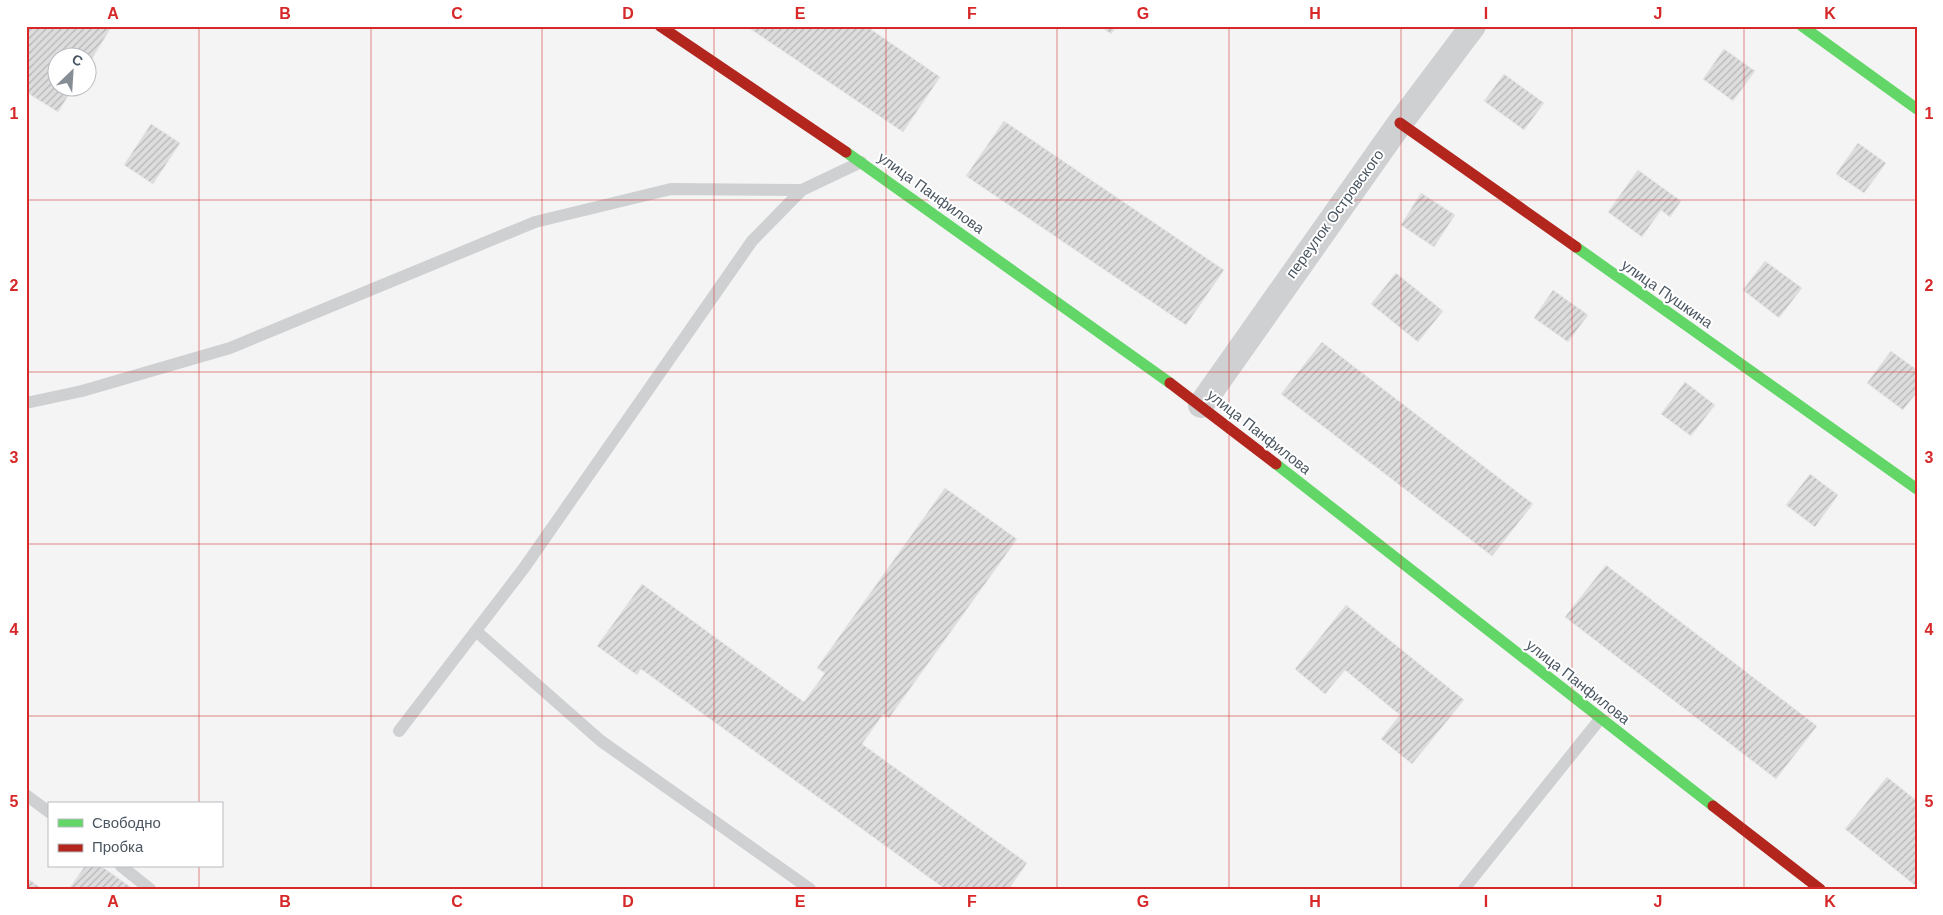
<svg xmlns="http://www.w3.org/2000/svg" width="1943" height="915" viewBox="0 0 1943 915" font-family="Helvetica,sans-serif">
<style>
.building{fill:url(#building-hatch);stroke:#e5e6e7}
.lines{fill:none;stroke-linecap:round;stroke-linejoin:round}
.lane{stroke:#ced0d2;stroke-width:12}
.street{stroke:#ced0d2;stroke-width:26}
.fast{stroke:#63d668;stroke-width:11}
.jam{stroke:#b3261e;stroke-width:11}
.grid{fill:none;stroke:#d62828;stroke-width:1;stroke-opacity:0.55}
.labels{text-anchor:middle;stroke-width:4;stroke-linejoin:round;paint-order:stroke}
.street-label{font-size:15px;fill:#4a5661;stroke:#fff}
.neatline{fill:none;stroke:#d62828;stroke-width:2}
.grid-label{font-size:16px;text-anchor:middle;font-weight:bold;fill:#d62828}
</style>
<defs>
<pattern id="building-hatch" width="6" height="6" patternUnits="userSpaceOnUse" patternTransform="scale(1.25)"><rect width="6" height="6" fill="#ddddde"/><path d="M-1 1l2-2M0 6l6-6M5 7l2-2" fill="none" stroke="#b5b6b7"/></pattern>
</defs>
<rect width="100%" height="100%" fill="#f4f4f4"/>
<path class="building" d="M28,26h84l-24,39v-7h-30v30h15l-15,24 -32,-20v-64z
M746,26h120l74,51 -37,55z
M1100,26h17l-6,8z
M1724,49l31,22 -22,30 -30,-22z
M1504,74l40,29 -20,27 -40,-29z
M1004,121l220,149 -38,55 -220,-149z
M151,124l29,19 -27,41 -29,-19z
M1858,143l28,20 -22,30 -28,-19z
M1638,170l43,31 -11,16 -9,-7 -19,27 -34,-25z
M1421,193l34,22 -21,32 -33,-22z
M1765,261l37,27 -23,30 -36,-28z
M1396,273l47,38 -25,31 -47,-38z
M1553,290l35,25 -20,27 -34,-24z
M1322,342l211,162 -41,52 -211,-162z
M1891,351l26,19v22l-14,18 -36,-27z
M1685,382l30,23 -24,31 -30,-22z
M1810,474l28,21 -23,32 -29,-22z
M945,488l72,51 -128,179 -6,-4 -21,30 165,119 -18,26h-64l-304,-220 -4,6 -40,-29 45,-62 162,118 21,-29 -8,-5z
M1606,565l211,161 -41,53 -211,-162z
M1346,605l118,95 -52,64 -31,-25 19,-24 -55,-45 -20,24 -30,-25z
M1887,777l30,24v86l-72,-58z
M85,866h16l31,22 -63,1z
M26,877l16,12h-16z"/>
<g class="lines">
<path class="lane" d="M26,403l56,-12 148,-43 305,-126 136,-33 131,1 59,-28
M476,631l125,110 209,148
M399,731l125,-163 228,-327 50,-51
M26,795l23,17
M121,866l29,23
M1464,889l136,-170"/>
<path class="street" d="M1201,405l199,-282 73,-97"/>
<path class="fast" d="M1802,26l115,83
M846,152l324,231
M1576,247l341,242
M1276,464l437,342"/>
<path class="jam" d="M660,26l186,126
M1400,123l176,124
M1170,383l106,81
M1713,806l107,83"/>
</g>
<path class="grid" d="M199,26v778M371,26v863M542,26v863M714,26v863M886,26v863M1057,26v863M1229,26v863M1401,26v863M1572,26v863M1744,26v863M26,200h1891M26,372h1891M26,544h1891M26,716h1891M199,866v23"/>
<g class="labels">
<g class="street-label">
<text transform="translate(931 193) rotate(36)" y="5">улица Панфилова</text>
<text transform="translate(1335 214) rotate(-54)" y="5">переулок Островского</text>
<text transform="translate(1667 294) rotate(35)" y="5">улица Пушкина</text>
<text transform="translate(1259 432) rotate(38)" y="5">улица Панфилова</text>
<text transform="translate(1578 682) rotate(38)" y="5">улица Панфилова</text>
</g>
</g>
<rect width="1943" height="915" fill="none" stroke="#ffffff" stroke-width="55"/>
<rect x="48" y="802" width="175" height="65" fill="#ffffff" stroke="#b7bbc0"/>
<rect x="58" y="819" width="25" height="8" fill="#63d668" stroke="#b7bbc0"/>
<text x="92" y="828" font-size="15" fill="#4a5661">Свободно</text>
<rect x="58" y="844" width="25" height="8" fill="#b3261e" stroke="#b7bbc0"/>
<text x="92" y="852" font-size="15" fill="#4a5661">Пробка</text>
<g transform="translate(72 72) rotate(25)"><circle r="24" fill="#ffffff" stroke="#b7bbc0"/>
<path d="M0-4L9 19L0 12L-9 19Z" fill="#868d94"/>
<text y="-8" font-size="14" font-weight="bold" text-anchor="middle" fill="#4a5661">С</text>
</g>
<rect x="28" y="28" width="1888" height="860" class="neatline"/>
<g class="grid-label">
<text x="113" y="19">A</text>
<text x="285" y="19">B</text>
<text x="457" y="19">C</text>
<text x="628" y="19">D</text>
<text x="800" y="19">E</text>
<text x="972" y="19">F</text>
<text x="1143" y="19">G</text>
<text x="1315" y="19">H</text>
<text x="1486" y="19">I</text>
<text x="1658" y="19">J</text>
<text x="1830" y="19">K</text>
<text x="14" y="119">1</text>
<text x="1929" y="119">1</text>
<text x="14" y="291">2</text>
<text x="1929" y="291">2</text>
<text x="14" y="463">3</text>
<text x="1929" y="463">3</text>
<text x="14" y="635">4</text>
<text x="1929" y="635">4</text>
<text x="14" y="807">5</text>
<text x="1929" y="807">5</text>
<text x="113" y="907">A</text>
<text x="285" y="907">B</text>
<text x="457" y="907">C</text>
<text x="628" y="907">D</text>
<text x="800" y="907">E</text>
<text x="972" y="907">F</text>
<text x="1143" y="907">G</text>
<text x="1315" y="907">H</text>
<text x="1486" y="907">I</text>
<text x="1658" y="907">J</text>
<text x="1830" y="907">K</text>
</g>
</svg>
